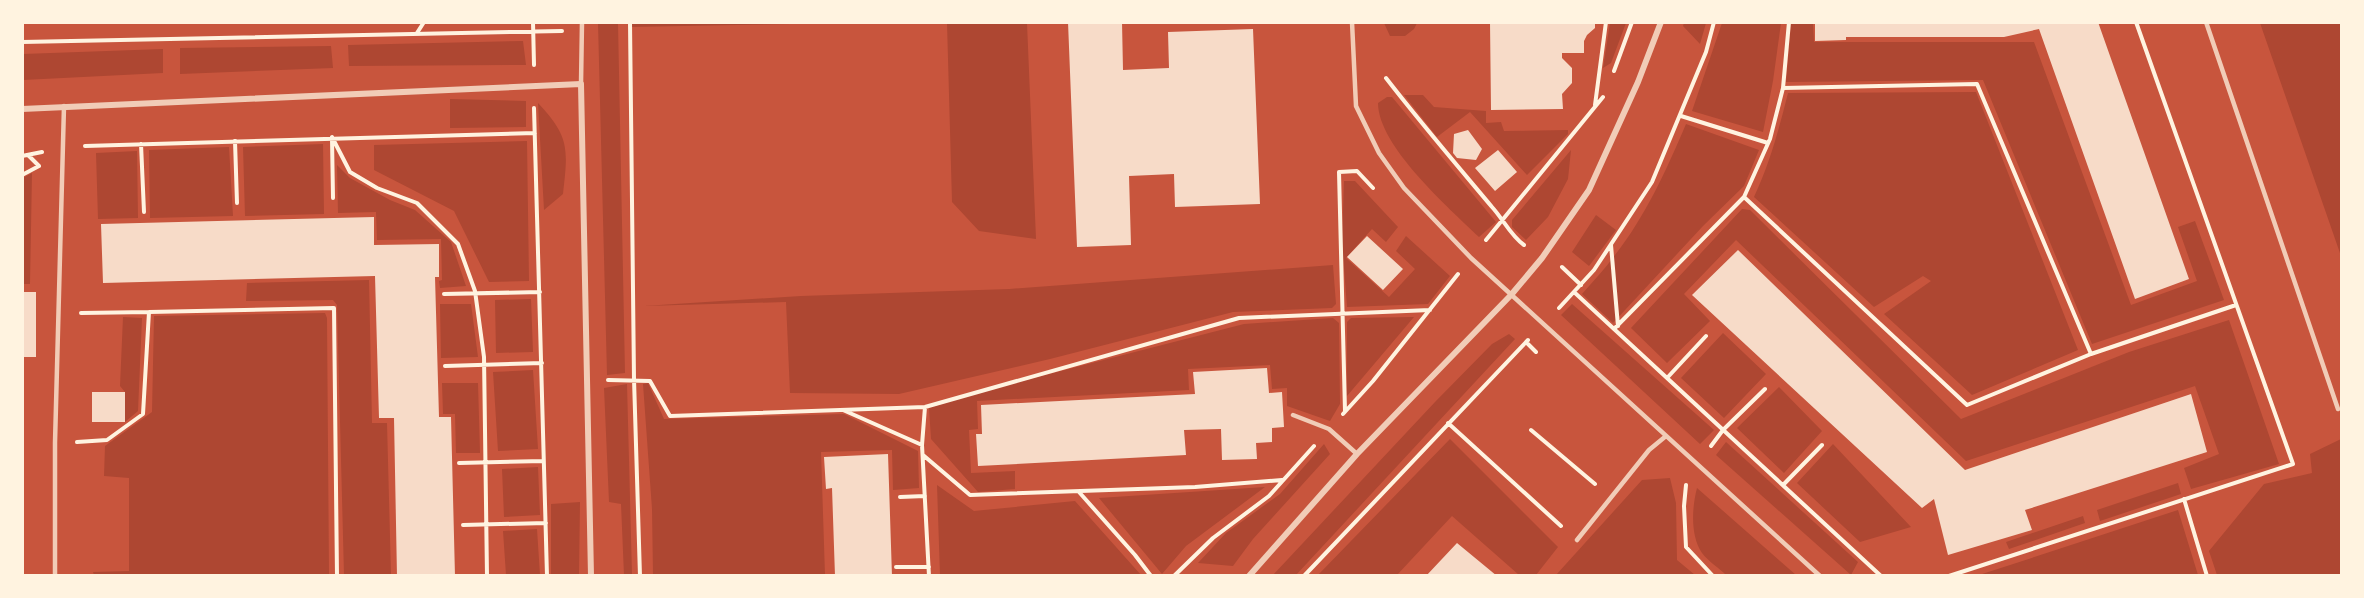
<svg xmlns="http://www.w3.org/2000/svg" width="2364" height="598" viewBox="0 0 2364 598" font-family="Helvetica,sans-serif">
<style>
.green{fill:#ae4732}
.building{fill:#f7dbc8}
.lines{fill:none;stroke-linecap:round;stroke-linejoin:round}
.path{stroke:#fff3e0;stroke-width:4}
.service{stroke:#f1ccb7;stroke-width:4.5}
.minor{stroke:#f1ccb7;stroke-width:6}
</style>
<rect width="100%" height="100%" fill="#c8553d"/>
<path class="green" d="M630,22h161v2l-161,3z
M598,23h20l7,350 -18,2z
M947,23h80l9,216 -57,-8 -27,-29z
M1384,23h33l-3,6 -9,7h-15z
M1610,23h16l-15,40 -8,5z
M1684,23h22l-6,21 -17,-18z
M1722,23h59l-8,58 -10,51 -71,-21z
M1791,23h22l1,19h220l97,263 66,-24 -19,-54 17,-6 29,79 -132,44 -109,-264 -197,2z
M2260,23h81v233z
M523,41l3,24 -177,1 -1,-21z
M331,46l2,22 -153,6v-26z
M163,49v24l-140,7v-26z
M1976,92l102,258 -106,45 -88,-81 47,-33 -8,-5 -49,31 -120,-110c16,-34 25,-68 34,-104z
M1404,95h19l11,12 52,4v12l15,-1 3,9 64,-1v4l-41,41 -57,-63 -33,25z
M1387,97h5l104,125 -17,15c-30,-29 -101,-91 -101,-134z
M450,99l76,2v26l-76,1z
M538,103c32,34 30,46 25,91l-19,16z
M1686,124l73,26 -15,36 -41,40 -90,97 -31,-29c11,-13 23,-25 33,-39 30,-38 52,-86 71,-131z
M527,141l2,140 -40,1 -35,-71 -80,-41v-25z
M323,144l1,70 -79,2 -2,-69z
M229,147l4,69 -83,2 -1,-68z
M1571,150l-3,29 -20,38 -22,23 -14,-13v-7z
M137,151l1,67 -40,1 -2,-66z
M337,165l13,13 40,22 25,10 36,32 15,44 -26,2 -1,-7 3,-1 -1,-41 -64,1 -1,-28 -38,1z
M32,173l-2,111h-7v-106z
M1344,181h11l43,46 -12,15 -14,-13 -26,29 43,39 26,-28 -19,-18 10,-15 44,40 -22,28 -81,3 -5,-65z
M1742,209l8,1 211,209 168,-67 100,-32 50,144 -88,25 -7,-21 35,-14 -24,-68 -229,75 -230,-221 -52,54 26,27 -43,42 -36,-35z
M1596,215l20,15 -27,36 -17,-14z
M1333,265l3,39 -4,4 -99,4 -183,47 -151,35 -109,-1 -4,-91 -142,4 157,-10 208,-7z
M369,280l3,143h15l4,152h-47l-7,-270 -4,-5 -87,1 1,-18z
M531,299l2,53 -37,1 -1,-53z
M440,304h31l7,53 -37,1z
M1572,304l142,126 -14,14 -139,-129z
M325,313l2,5 2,257h-235l-1,-3 36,-1v-93l-25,-2 1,-30 47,-34 2,-96z
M123,317l19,1 -4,93 -13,11v-30l-5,-6z
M1414,317l-67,79v-74l4,-4z
M1333,318l6,5 1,81 -10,17 -43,-15v-18l-15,1 -2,-24 -82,4 1,21 -212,11 1,28 -9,1 2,43 44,-2v18l-37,3 -47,-53 -2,-31 54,-17 261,-67z
M1723,333l43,41 -42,44 -43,-40z
M1509,334l6,5 -219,236h-23l162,-173 57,-58z
M533,370l5,79 -40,2 -5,-79z
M442,383h36l2,70h-24l-1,-39h-12z
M648,383l16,36 180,-5 74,37 1,37 -26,2 -1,-40 -71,2 4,123h-172l-1,-66 -9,-125z
M627,384l5,191v1l-8,-1 -3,-71 -12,-2 -5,-114z
M1779,387l43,44 -38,42 -47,-45z
M1450,439l108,108 -22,28h-17l-67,-59 -55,59h-79z
M2341,439v136h-124l-8,-24 55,-67 48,-11 -2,-19z
M1726,442l132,120 -7,13 -135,-120z
M1324,444l6,10 -77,85 -20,27 -35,-3 28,-30 54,-39z
M1833,444l78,83 -51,15 -63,-59z
M538,467l2,48 -36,2 -2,-48z
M1670,478l6,25 1,57 18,15h-139l86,-95z
M2178,483l3,11 -81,27 -3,-11z
M937,485l37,26 101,-10 66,74h-201z
M1265,487l-79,59 -24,28 -63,-76z
M1697,488l99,87h-70c-7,-7 -18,-14 -24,-22 -12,-18 -10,-46 -5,-65z
M580,502l-1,73h-28v-71z
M2178,510l20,65h-219l28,-9z
M2083,516l2,7 -76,26 -3,-7z
M537,529l3,46h-34l-3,-44z"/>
<path class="building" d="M1068,22h54l1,48 46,-2 -1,-36 85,-3 7,175 -85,3 -1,-33 -45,2 2,69 -54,2z
M1490,22h105v6l-8,7 -3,6v12h-22v5l10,10v15l-10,11 1,15 -72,1z
M1815,22h283l91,257 -54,20 -96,-270 -35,8h-158v3l-31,1z
M1468,130l14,19 -6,11 -19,-2 -4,-5 1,-19z
M1498,150l19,22 -22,19 -20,-23z
M374,217v28l65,-1v33h-4l4,140h12l4,159h-58l-3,-158h-15l-4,-142 -272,7 -2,-59z
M1367,236l36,33 -20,21 -36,-33z
M1738,250l227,220 226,-76 16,58 -182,58 7,20 -84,25 -14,-56 -12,9 -230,-213z
M22,292h14v65h-14z
M1267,368l2,25 13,-1 2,35 -12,1v14l-16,1 1,16 -35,1 -1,-31 -37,1 2,25 -208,11 -2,-32h6l-1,-29 214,-11 -2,-22z
M92,392h33v30h-33z
M888,454l4,122h-57l-3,-88 -6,1 -2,-32z
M1457,543l40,33h-71z"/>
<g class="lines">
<path class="path" d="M533,22l1,43
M630,22l4,357 6,197
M417,33l7,-11
M22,42l540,-11
M1614,71l18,-49
M1386,78c34,44 70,86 106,129 11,12 19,29 32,38
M1595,105l11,-83
M534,108l13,468
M1681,116l87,27
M332,137l18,35 27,16 40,15 41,41 17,47 9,66 3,219
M332,138l1,60
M235,141l2,62
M141,144l3,68
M85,146l450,-13
M22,156l20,-4
M22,175l17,-9 -11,-11
M1744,197l223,208 124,-51 -114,-270 -194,4
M1486,240l117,-143
M1611,245l7,81
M1562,267l19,18
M1574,292l307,284
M444,294l96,-2
M1559,308l35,-38 58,-88 54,-130 8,-30
M81,313l68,-1
M1614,329l130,-132 26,-58 13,-51 6,-66
M1526,342l10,10
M2091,354l145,-49
M445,366l97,-3
M1667,378l39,-42
M608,380l42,1 20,35 255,-9 314,-89 191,-8
M925,407l-3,38 7,131
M843,410l79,35
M1345,411l-6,-239 18,-1 16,17
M1343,414l30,-33 85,-107
M1448,423l113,103
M1531,430l64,54
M77,442l30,-2 36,-26 6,-102 185,-4 3,268
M1711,446l12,-16 42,-41
M923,455l47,40 225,-8 87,-7
M459,463l85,-2
M1686,485l-2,21 2,41 27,29
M1783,485l39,-40
M1079,492l56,63 16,21
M900,497l25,-1
M2184,499l23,77
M463,525l83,-2
M896,567h33
M1174,576l39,-38 56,-42 45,-50
M1304,576l224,-236
M1949,576l344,-112 -157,-442"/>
<path class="service" d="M1352,22l4,84 23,47 25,35 67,70 349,318
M2206,22l132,387
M581,84l1,-62
M1293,415l36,14 28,25
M1577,540l72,-90 17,-14
M55,576v-133l9,-337"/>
<path class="minor" d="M22,109l559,-25 10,492
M1249,576l108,-122 154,-159 31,-37 47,-68 49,-108 23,-60"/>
</g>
<rect width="2364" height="598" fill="none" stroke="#fff3e0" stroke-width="48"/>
</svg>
